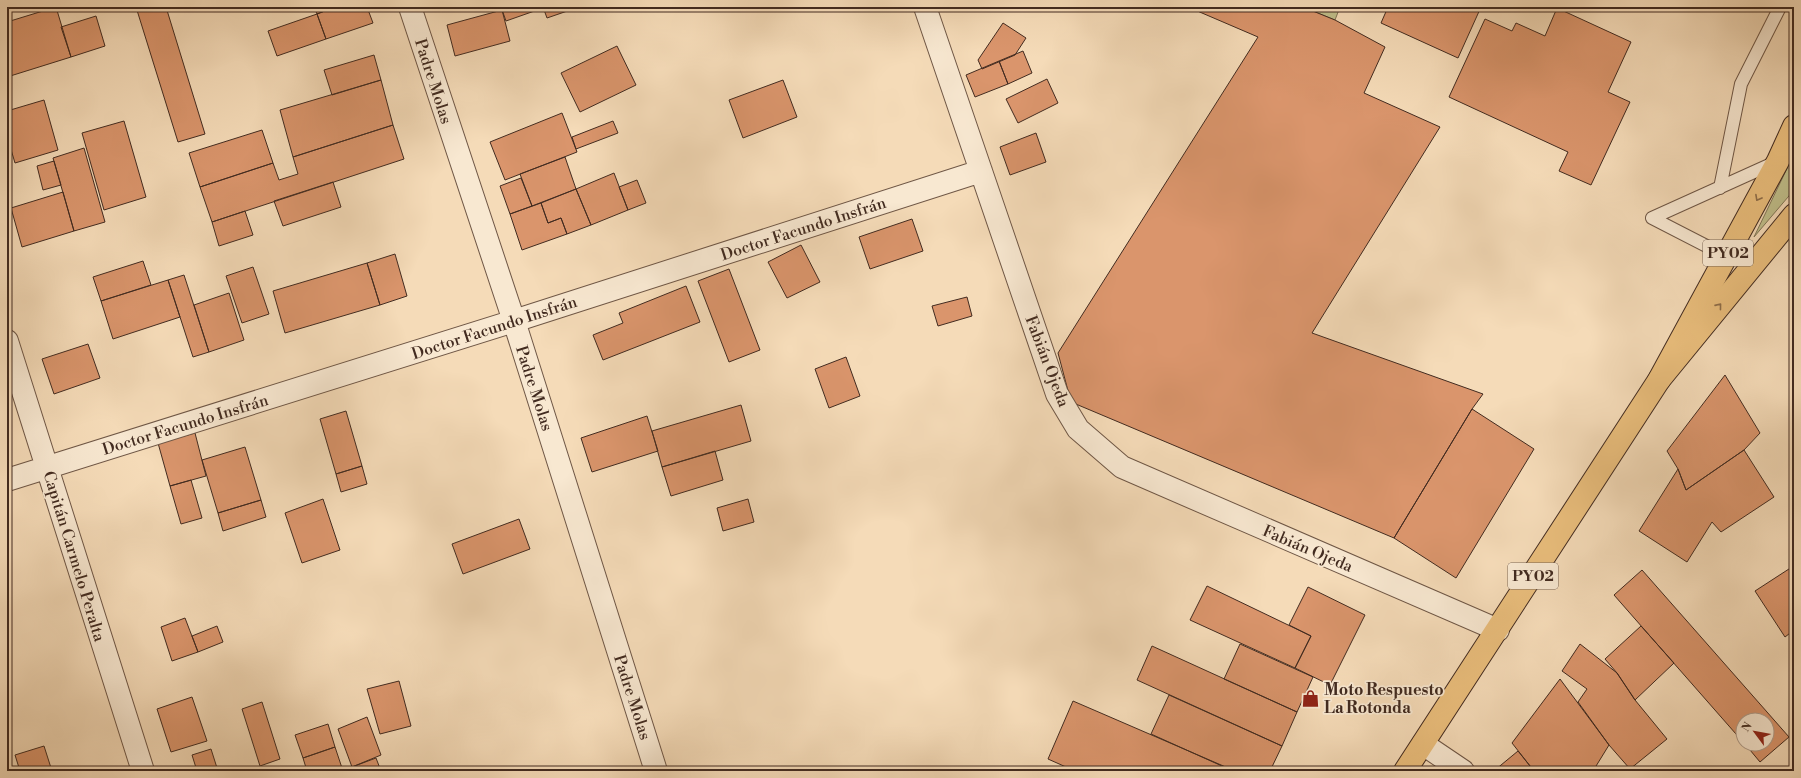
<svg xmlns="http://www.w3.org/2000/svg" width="1801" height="778" viewBox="0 0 1801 778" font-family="'Libre Bodoni',serif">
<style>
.green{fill:#c0bf8b;stroke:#817556}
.building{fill:#da956c;stroke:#422b20}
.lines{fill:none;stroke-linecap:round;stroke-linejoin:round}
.lane-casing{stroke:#6f5746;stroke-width:14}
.street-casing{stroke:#6f5746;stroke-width:24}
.primary-casing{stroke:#422b20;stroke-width:24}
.highway-casing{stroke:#422b20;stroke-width:24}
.lane{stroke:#f8e8d1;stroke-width:12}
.street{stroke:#f8e8d1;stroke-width:22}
.primary{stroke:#eabe7c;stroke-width:22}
.highway{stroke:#eabe7c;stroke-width:22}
.oneway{stroke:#8e6d49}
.labels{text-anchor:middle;stroke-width:3.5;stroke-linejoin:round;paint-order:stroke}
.shield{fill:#f8e8d1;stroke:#796455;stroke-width:1}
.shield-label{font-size:15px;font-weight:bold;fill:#422b20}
.street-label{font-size:16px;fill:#422b20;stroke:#f8e8d1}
.poi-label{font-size:16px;font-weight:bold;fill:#422b20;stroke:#f8e8d1;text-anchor:start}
</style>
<rect width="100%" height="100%" fill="#f5dbb8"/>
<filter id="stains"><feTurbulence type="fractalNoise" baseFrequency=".005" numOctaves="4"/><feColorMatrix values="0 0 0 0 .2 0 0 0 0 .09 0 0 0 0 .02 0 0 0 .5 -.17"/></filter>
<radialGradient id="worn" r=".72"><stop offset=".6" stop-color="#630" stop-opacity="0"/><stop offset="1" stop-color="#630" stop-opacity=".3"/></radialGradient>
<path class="green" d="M1303,7h37l-5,13z
M1794,154v36l-40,47z"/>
<path class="building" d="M56,7l15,50 -64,20v-55z
M136,7h30l39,127 -27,8z
M314,7h21l-18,7z
M335,7h32l6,16 -47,16 -9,-25z
M501,7h42v1l-37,13z
M543,7h36l-32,11z
M1188,7h115l32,13 50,27 -21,46 76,34 -128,206 171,61 -11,15 -78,129 -323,-136 -13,-49 200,-316z
M1388,7h93l-23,51 -77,-35z
M1557,8l74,34 -23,50 22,10 -39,83 -32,-14 9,-19 -119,-55 36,-78 27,12 4,-8 29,13z
M502,10l8,31 -55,15 -8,-31z
M317,14l9,25 -49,17 -9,-25z
M96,16l9,30 -34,11 -10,-30z
M1003,23l23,15 -11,17 -33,14 -4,-9z
M617,46l19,39 -56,27 -19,-39z
M1023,51l9,22 -24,11 -9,-23z
M374,55l7,25 -49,15 -8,-25z
M999,61l9,23 -33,13 -9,-22z
M1047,79l11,24 -40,20 -12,-24z
M381,80l12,45 -100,32 -13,-47z
M783,80l14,37 -54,21 -14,-38z
M44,100l14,50 -43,13 -8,-27v-25z
M562,113l15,39 -72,28 -15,-38z
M124,121l22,76 -42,13 -22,-77z
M613,121l5,12 -42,16 -4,-12z
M393,125l11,34 -192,63 -12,-35 73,-24 6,17 19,-6 -5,-17z
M262,130l11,33 -73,24 -11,-34z
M1036,133l10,29 -36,13 -10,-28z
M84,148l21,74 -31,9 -21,-73z
M565,157l11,32 -44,17 -12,-32z
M54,161l7,24 -18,5 -6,-24z
M614,173l14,37 -37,15 -15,-36z
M521,178l11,28 -22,8 -10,-28z
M637,180l9,23 -18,7 -9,-23z
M333,182l8,25 -58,19 -9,-25z
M576,189l15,36 -24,9 -6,-16 -13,5 -7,-20z
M63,192l11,39 -52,16 -11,-39z
M541,203l7,20 13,-5 6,16 -45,16 -12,-36z
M245,211l8,24 -34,11 -7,-24z
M912,219l11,32 -53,18 -11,-32z
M801,245l19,37 -33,16 -19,-36z
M395,254l12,42 -27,9 -13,-42z
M143,261l8,24 -50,16 -8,-24z
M367,263l13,42 -95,28 -12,-42z
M253,267l16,47 -27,9 -16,-47z
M729,269l31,81 -31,12 -31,-81z
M184,275l25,77 -16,5 -25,-77z
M168,280l12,37 -67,22 -12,-38z
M686,286l14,36 -97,38 -10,-25 30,-12 -4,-10z
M229,293l15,47 -35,12 -15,-47z
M967,297l5,19 -34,10 -6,-20z
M88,344l12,34 -46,16 -12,-35z
M846,357l14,39 -31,12 -14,-39z
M1725,375l35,58 -16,17 -58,40 -8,-21 -11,-18z
M741,405l10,36 -89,26 -10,-36z
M1472,409l62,40 -78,129 -62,-40z
M346,411l16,55 -26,8 -16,-55z
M647,416l11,35 -66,21 -11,-34z
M195,433l11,43 -36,10 -12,-43z
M245,447l16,53 -43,13 -16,-53z
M1744,450l30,47 -53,35 -9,-10 -25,40 -48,-31 39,-62 8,21z
M715,451l8,29 -52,16 -9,-29z
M362,466l5,18 -26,8 -5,-18z
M191,480l11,38 -21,6 -11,-38z
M323,499l17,51 -38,13 -17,-50z
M748,499l6,23 -31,9 -6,-23z
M261,500l5,17 -43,14 -5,-18z
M519,519l11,30 -67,25 -11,-30z
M1792,567l2,3v60l-9,7 -30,-46z
M1642,570l147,167 -29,25 -15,-18h22v-24h-24v22l-129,-147z
M1207,586l104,50 -16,32 -105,-48z
M1308,587l57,28 -35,70 -35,-17 16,-32 -22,-11z
M185,618l13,34 -26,9 -11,-34z
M217,626l6,16 -25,10 -6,-16z
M1641,626l33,37 -39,37 -18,-27 -12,-14z
M1240,644l73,33 -16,35 -73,-33z
M1580,644l37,29 18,27 32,39 -37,30 -21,-24 -31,-43 9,-13 -25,-18z
M1152,646l145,66 -15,34 -145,-66z
M1560,679l49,66 -16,26h-59l-22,-28z
M399,681l12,45 -31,8 -13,-45z
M1169,695l113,51 -12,25h-37l-82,-37z
M192,697l15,44 -36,11 -14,-43z
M1073,701l155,67 -1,3h-152l-27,-12z
M262,702l18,57 -20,7 -18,-57z
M367,717l14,38 -29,12 -14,-38z
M328,724l7,23 -32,11 -8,-23z
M44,746l8,25h-32l-5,-16z
M335,747l8,24h-36l-4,-13z
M211,749l7,22h-21l-5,-16z
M1518,751l16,20h-38l-1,-1z
M376,758l5,13h-27l-2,-4z"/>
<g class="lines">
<defs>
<path id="lane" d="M1720,188l21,-104 39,-77
M1726,256l-74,-38 124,-56"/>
<path id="street" d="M410,7l104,314 142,450
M925,7l132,387 21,35 44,38 376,163
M7,341l136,430
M7,480l507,-159 467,-150
M1423,744l40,27"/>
<path id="primary" d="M1405,771l254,-391 119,-219 16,-35"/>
<path id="highway" d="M1659,380l135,-165"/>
</defs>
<use href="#lane" class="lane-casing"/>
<use href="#street" class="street-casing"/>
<use href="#primary" class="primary-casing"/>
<use href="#highway" class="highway-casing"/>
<use href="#lane" class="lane"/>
<use href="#street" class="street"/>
<use href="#primary" class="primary"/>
<use href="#highway" class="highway"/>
</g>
<defs><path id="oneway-chevron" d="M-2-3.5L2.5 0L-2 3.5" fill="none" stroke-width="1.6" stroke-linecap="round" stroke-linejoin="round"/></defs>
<g class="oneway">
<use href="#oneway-chevron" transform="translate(1758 198) rotate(119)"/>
<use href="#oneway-chevron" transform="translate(1719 306) rotate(-51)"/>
</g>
<defs>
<symbol id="shop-bare" viewBox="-9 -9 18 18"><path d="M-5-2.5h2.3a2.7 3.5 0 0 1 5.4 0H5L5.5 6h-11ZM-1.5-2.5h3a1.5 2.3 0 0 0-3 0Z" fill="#8f2418" stroke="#f8e8d1" stroke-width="2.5" paint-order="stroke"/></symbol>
</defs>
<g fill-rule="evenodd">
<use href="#shop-bare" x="1298" y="686" width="25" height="25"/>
</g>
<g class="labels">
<g class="shield">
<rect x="1703" y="240" width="50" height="26" rx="3"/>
<rect x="1508" y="563" width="50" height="26" rx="3"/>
</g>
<g class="shield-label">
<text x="1728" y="258">PY02</text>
<text x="1533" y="581">PY02</text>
</g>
<g class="street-label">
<text transform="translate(434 81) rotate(72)" y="6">Padre Molas</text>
<text transform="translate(803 228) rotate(-18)" y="6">Doctor Facundo Insfrán</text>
<text transform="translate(494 327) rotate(-18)" y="6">Doctor Facundo Insfrán</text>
<text transform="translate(1048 361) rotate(69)" y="6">Fabián Ojeda</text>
<text transform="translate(535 388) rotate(72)" y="6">Padre Molas</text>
<text transform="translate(185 424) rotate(-17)" y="6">Doctor Facundo Insfrán</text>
<text transform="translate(1308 548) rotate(23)" y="6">Fabián Ojeda</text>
<text transform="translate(75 556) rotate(73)" y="6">Capitán Carmelo Peralta</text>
<text transform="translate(633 697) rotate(72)" y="6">Padre Molas</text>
</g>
<g class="poi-label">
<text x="1324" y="695">Moto Respuesto<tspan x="1324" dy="18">La Rotonda</tspan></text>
</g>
</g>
<rect width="1801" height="778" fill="none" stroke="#f5dbb8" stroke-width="24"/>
<rect x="8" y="8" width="1785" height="762" fill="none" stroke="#422b20" stroke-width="2"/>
<rect x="12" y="12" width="1777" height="754" fill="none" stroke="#422b20"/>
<g transform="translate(1755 732) rotate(302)"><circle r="19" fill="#f8e8d1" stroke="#af9c8a"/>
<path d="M0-3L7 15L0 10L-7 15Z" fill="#8f2418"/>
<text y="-6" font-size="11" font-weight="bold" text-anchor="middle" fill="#422b20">N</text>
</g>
<rect width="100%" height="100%" filter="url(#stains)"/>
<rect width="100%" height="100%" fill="url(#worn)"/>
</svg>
